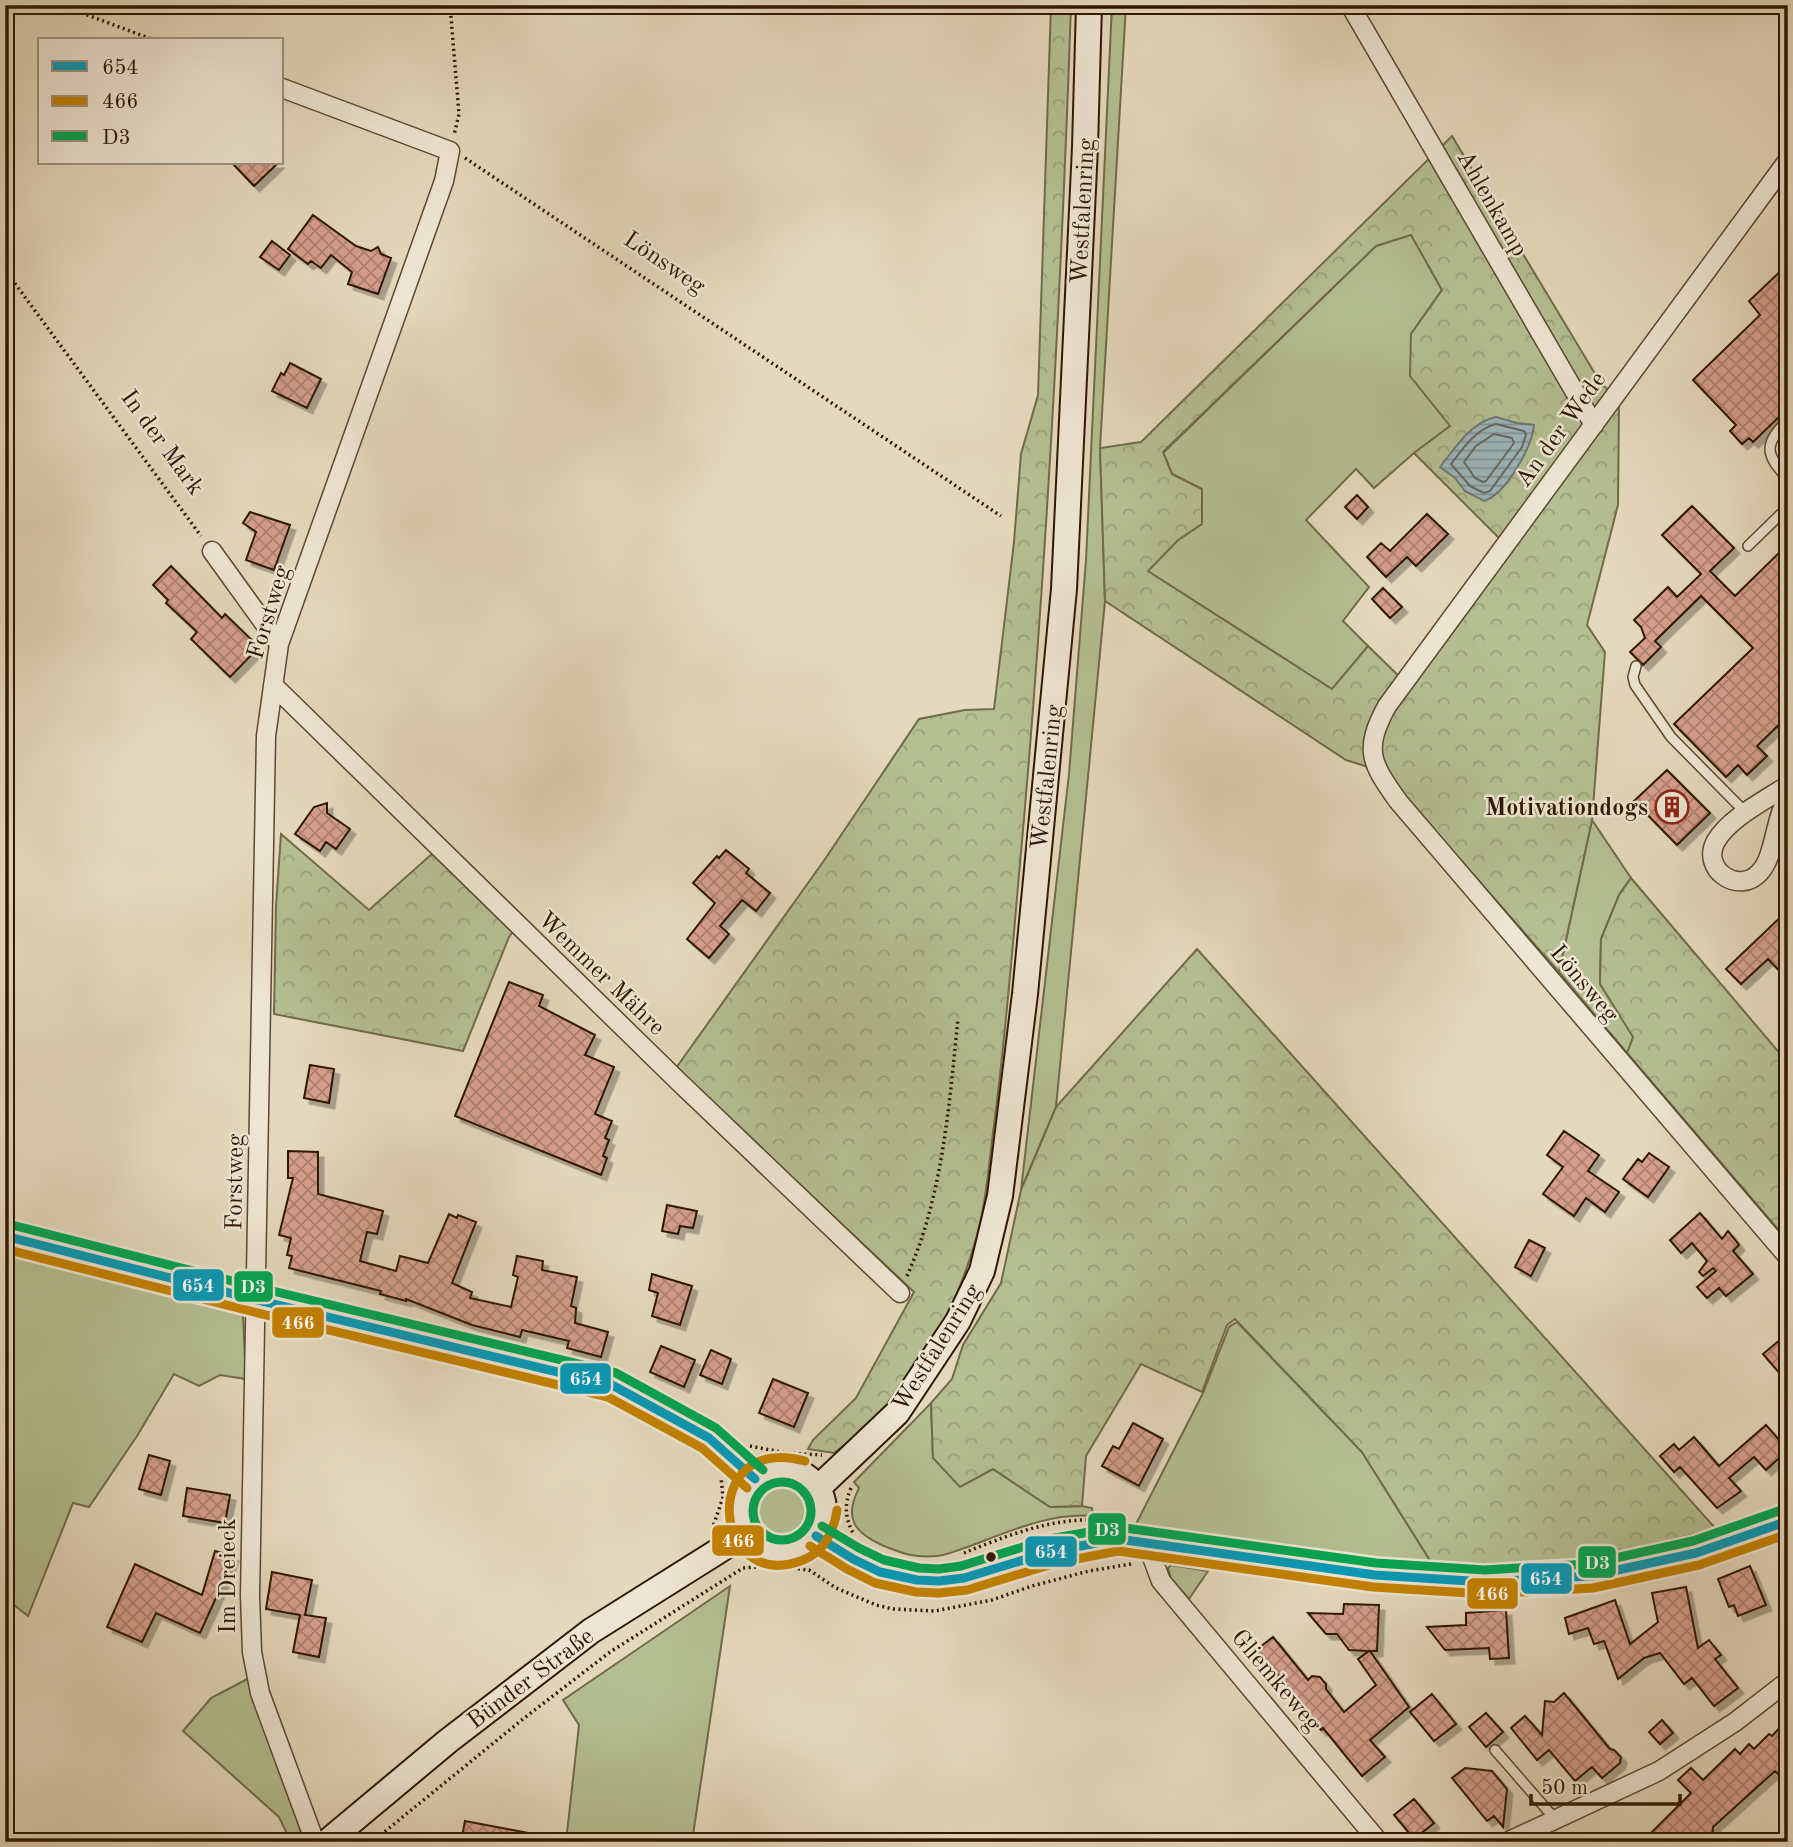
<svg xmlns="http://www.w3.org/2000/svg" width="1793" height="1847" viewBox="0 0 1793 1847" font-family="'Old Standard TT',serif">
<style>
.grass{fill:#b4bf92;stroke:#716b49;stroke-width:2}
.forest{fill:url(#forest-crowns);stroke:#716b49;stroke-width:2;fill-rule:evenodd}
.water{fill:url(#water-rules);stroke:#707771;stroke-width:2}
.lines{fill:none;stroke-linecap:round;stroke-linejoin:round}
.shore{stroke:#65675e;stroke-width:2}
.building{fill:url(#building-cross-hatch);stroke:#2e1700;stroke-width:2;filter:url(#shadow)}
.lane-casing{stroke:#5c482f;stroke-width:12}
.street-casing{stroke:#5c482f;stroke-width:21}
.secondary-casing{stroke:#2e1700;stroke-width:28}
.path{stroke:#2e1700;stroke-width:3.5;stroke-dasharray:2 3.5;stroke-linecap:butt}
.lane{stroke:#eee6d4;stroke-width:9}
.street{stroke:#eee6d4;stroke-width:18}
.secondary{stroke:#eee6d4;stroke-width:24}
.bus-1-casing{stroke:#eee6d4;stroke-width:14}
.bus-2-casing{stroke:#eee6d4;stroke-width:14}
.bus-3-casing{stroke:#eee6d4;stroke-width:14}
.bus-1{stroke:#059ab9;stroke-width:9}
.bus-2{stroke:#c58200;stroke-width:9}
.bus-3{stroke:#00a651;stroke-width:9}
.bus-dot{fill:#2e1700;stroke:#eee6d4;stroke-width:2.5}
.labels{text-anchor:middle;stroke-width:5;stroke-linejoin:round;paint-order:stroke}
.street-label{font-size:24px;fill:#2e1700;stroke:#eee6d4}
.poi-label{font-size:24px;font-weight:bold;fill:#2e1700;stroke:#eee6d4;text-anchor:end}
.line-badge{stroke:#eee6d4;stroke-width:2.5}
.badge-label{font-size:19px;text-anchor:middle;font-weight:bold;fill:#fff}
</style>
<defs>
<pattern id="forest-crowns" width="20" height="18" patternUnits="userSpaceOnUse" patternTransform="scale(1.75)"><rect width="20" height="18" fill="#b4bf92"/><path d="M2 6a3 3 0 1 1 6 0M12 15a3 3 0 1 1 6 0" fill="none" stroke="#9ba37c"/></pattern>
<pattern id="water-rules" width="6" height="5" patternUnits="userSpaceOnUse" patternTransform="scale(1.75)"><rect width="6" height="5" fill="#9cb7bd"/><path d="M0 2.5h6" fill="none" stroke="#809497"/></pattern>
<pattern id="building-cross-hatch" width="8" height="8" patternUnits="userSpaceOnUse" patternTransform="scale(1.75)"><rect width="8" height="8" fill="#d69f8d"/><path d="M0 0l8 8M0 8l8-8" fill="none" stroke="#ae8171"/></pattern>
<filter id="shadow"><feDropShadow dx="5.5" dy="5.5" stdDeviation="0" flood-color="#0004"/></filter>
</defs>
<rect width="100%" height="100%" fill="#e5d9bd"/>
<filter id="stains"><feTurbulence type="fractalNoise" baseFrequency=".00286" numOctaves="4"/><feColorMatrix values="0 0 0 0 .2 0 0 0 0 .09 0 0 0 0 .02 0 0 0 .5 -.17"/></filter>
<radialGradient id="worn" r=".72"><stop offset=".6" stop-color="#630" stop-opacity="0"/><stop offset="1" stop-color="#630" stop-opacity=".3"/></radialGradient>
<path class="grass" d="M1112,5h14l-26,443 5,153 -49,506 -35,83 48,-416 17,-214z
M1411,234l31,56 -31,44 40,92 -37,27 -40,35 -18,-19 -50,51 63,67 -26,34 25,25 -35,44 -186,-119 31,-31 24,-16v-35l-30,-15 -9,-21 213,-207z
M1592,820l39,58 -12,17 -18,44 -1,45 34,53 -7,16 -68,-81z
M13,1250l223,58 7,8 3,63 -26,-4 -21,11 -25,-12 -37,62 -48,71 -16,-4 -45,113 -23,-18v-320z
M1237,1322l125,130 69,110c-99,-5 -197,-22 -296,-36l68,-133 26,-66z
M931,1403l2,55 60,11 57,38 32,-1 10,2 1,8c-40,-4 -83,15 -120,29 -12,4 -25,10 -36,11 -22,2 -33,-2 -53,-10 -29,-13 -41,-27 -25,-58l-5,-6z
M755 1511a28 28 0 1 1 56 0a28 28 0 1 1-56 0Z
M1171,1565l37,6 -19,28 -18,-20 -3,-11z
M730,1586l-38,256h-86l-39,-9 12,-108 -16,-25z
M251,1677l51,148 -4,17h-7l-12,-25 -96,-86 28,-33z"/>
<path class="forest" d="M1051,5h20c-10,294 -26,588 -53,881 -7,82 -14,165 -25,247 -5,40 -8,81 -21,119 -15,48 -40,100 -71,140 -19,24 -43,43 -67,61l-26,-4 5,-9 43,-42 58,-106 -238,-224 147,-206 96,-143 46,-9 29,-1 20,-167 7,-88 17,-59z
M1452,136l148,246 19,19 -1,104 -31,120 18,27 -13,168 -33,152 -154,-175 -18,-24 -41,-13 -241,-159 -5,-153 41,-6zM1411,235l31,55 -31,44 -1,42 40,50 -36,27 98,98 -102,136 -42,-41 -36,43 -184,-118 30,-31 24,-16v-35l-30,-15 -9,-22 213,-206z
M281,834l88,76 74,-66 78,77 -12,16 -46,114 -189,-37 2,-108z
M1631,878l157,185v178l-161,-188 6,-16 -33,-53 1,-45 18,-44z
M1197,949l519,580 -127,31 -103,4 -55,-2 -69,-110 -127,-133 -8,6 -25,67 -61,-28 -55,92 -4,50 -32,1 -57,-38 -33,18 -27,-29 -2,-55 21,-24 11,-34 38,-62 20,-93 35,-83z"/>
<path class="water" d="M1496,417l21,6 17,2c-2,22 -28,69 -50,76l-19,-10 -10,-13 -15,-11c15,-19 31,-45 56,-50z"/>
<g class="lines">
<path class="shore" d="M1496,424l28,7 2,4 -4,12 -32,44 -6,2 -14,-7 -19,-22c12,-16 25,-35 45,-40z
M1494,434l18,4 2,5 -28,38 -3,1 -8,-4 -11,-16 12,-16z"/>
</g>
<path class="building" d="M232,163h46l-24,23z
M313,215l43,31 15,5 7,-4 3,7 10,4 -13,36 -30,-10 4,-12 -21,-17 -10,13 -10,-7 -3,3 -20,-15z
M272,241l18,14 -11,15 -19,-13z
M1788,264v144l-35,34 -4,-4 -7,6 -12,-13 6,-6 -43,-45 67,-65 -11,-14z
M290,363l31,16 -14,29 -35,-17 9,-18 3,2z
M1357,495l11,12 -11,12 -12,-12z
M1692,506l42,42 -24,23 25,25 53,-52v172l-31,30 10,10 -20,19 -9,-10 -12,12 -52,-53 79,-76 -52,-52 -46,45 6,6 -18,18 -13,-13 15,-14 -4,-11 -7,-7 34,-33 9,10 24,-23 -39,-39z
M250,512l40,13 -16,45 -28,-10 10,-28 -13,-9z
M1427,514l21,20 -32,32 -9,-9 -21,20 -19,-20 14,-14 9,8z
M171,566l51,52 3,-4 34,33 -29,30 -39,-38 6,-7 -31,-29 2,-3 -15,-15z
M1383,588l19,19 -12,11 -18,-19z
M1667,770l43,43 -33,32 -43,-44z
M327,803v10l23,16 -14,20 -10,-7 -6,9 -25,-17 19,-27z
M726,850l23,19 -3,4 24,20 -14,18 -14,-11 -22,26 9,8 -20,24 -22,-19 28,-36 -22,-20 24,-27 2,2z
M1788,910v70l-20,-21 -27,25 -15,-15z
M509,982l34,13 -4,11 56,29 -10,20 29,12 -19,47 17,7 -7,17 4,2 -6,16 4,2 -6,17 -146,-59z
M310,1065l24,4 -5,34 -25,-5z
M1564,1131l35,24 -11,16 31,21 -14,20 -19,-14 -12,18 -31,-22 20,-27 -16,-12z
M288,1151l30,1v42l65,17 -6,23 -10,-2 -7,29 36,10 4,-15 28,7 21,-49 8,4 1,-3 18,7 -24,61 20,9 -2,6 41,9 7,-30 -5,-2 4,-19 26,5 -1,9 35,7 -6,29 5,2 -1,15 33,9 -7,25 -34,-9 2,-7 -47,-11 -2,7 -48,-12 -66,-26v2l-26,-7 1,-3 -92,-23 3,-12 -5,-1 4,-17 -12,-3 14,-57h-5z
M1649,1153l20,14 -21,30 -25,-18 15,-20 4,3z
M667,1205l30,6 -4,17 -13,-2 -2,8 -16,-3z
M1700,1213l22,26 6,-8 11,14 -6,6 20,23 -27,22 -7,-8 -12,10 -10,-11 19,-16 -3,-3 -10,8 -4,-4 8,-11 -15,-18 -11,10 -11,-13z
M1529,1240l16,8 -14,28 -16,-9z
M652,1274l40,12 -12,39 -28,-9 6,-23 -9,-3z
M1788,1333v50l-25,-29z
M661,1346l34,14 -11,27 -34,-15z
M711,1350l20,9 -9,25 -22,-9z
M773,1379l35,14 -14,34 -35,-14z
M1133,1423l30,16 -24,47 -37,-20 11,-20 6,3z
M1766,1425l22,25 -22,20 -12,-13 -25,21 12,13 -24,17 -37,-41 -6,5 -14,-16 14,-12 5,6 15,-13 25,29z
M149,1455l21,6 -9,34 -22,-6z
M187,1488l43,7 -5,28 -42,-7z
M215,1551l18,5 -7,20 -26,57 -44,-20 -14,29 -35,-15 28,-63 67,31z
M1750,1566l16,39 -28,11 -4,-11 -5,2 -11,-28z
M272,1572l40,8 -7,35 21,3 -7,39 -26,-5 7,-37 -34,-6z
M1686,1587l12,61 11,-8 12,15 -6,4 23,29 -24,18 -22,-28 -8,6 -24,-31 -16,5 -26,21 -14,-38 -10,3 -6,-16 -19,6 -4,-16 50,-18 15,44 28,-22 -6,-29z
M1344,1604l35,1 -2,46h-7l39,56 -39,33 15,17 -23,19 -39,-48 -2,2 -8,-9 -38,-50 -7,5 -17,-22 22,-17 35,43 4,-4 8,1 6,7v5l18,23 32,-27 -18,-26 11,-8 -20,-1 -12,-16h-11l-18,-21 35,1z
M1506,1610l3,48 -19,1 -1,-11 -44,2 -18,-23 39,-2v-12z
M1564,1693l46,56 4,1 7,7 -1,6 -18,15 -10,-11 -17,14 -26,-31 -12,10 -26,-32 14,-12 17,19 3,-34 9,1z
M1432,1694l24,30 -22,17 -24,-29z
M1486,1713l17,19 -17,15 -17,-20z
M1788,1719v64l-13,-12 -62,56 -1,14 -70,1 49,-49 -13,-13 13,-12 12,12 32,-31 5,5 9,-10 5,5 15,-15 3,2z
M1662,1720l11,13 -13,11 -11,-12z
M1465,1768l27,3 15,18 -4,38 -9,-11 -7,5 -35,-43z
M1414,1799l20,24 -20,16 -20,-24z
M465,1821l69,13 -1,8h-72z"/>
<g class="lines">
<defs>
<path id="lane" d="M1788,420c-25,25 -23,34 0,59
M1748,546l40,-39
M1636,666l-3,11 2,8 36,52 75,76
M1495,1750l60,69"/>
<path id="street" d="M1350,5l244,420
M282,88l168,63 -6,30 -165,463 -13,92 -16,860 2,56 8,41 55,149
M1788,160l-401,546c-24,44 -16,57 11,95l390,456
M212,551l67,93
M273,685l405,396 222,212
M1788,785c-22,15 -59,33 -72,56 -16,28 23,55 44,31 15,-16 14,-52 28,-75
M1151,1543l2,17 8,21 218,261
M1507,1842l152,-71 76,-49 53,-41"/>
<path id="secondary" d="M5,1236l252,64 355,85 97,53 46,41
M740 1511a42 42 0 1 1 84 0a42 42 0 1 1-84 0Z
M818,1488l79,-75 61,-92 24,-50 18,-75 25,-202 39,-405 21,-442 4,-142
M816,1536l37,23 27,13 37,8 22,1 25,-3 89,-27 65,-12 257,36 110,7 105,-6 106,-23 92,-32
M327,1842l121,-101 143,-110 156,-98"/>
</defs>
<use href="#lane" class="lane-casing"/>
<use href="#street" class="street-casing"/>
<use href="#secondary" class="secondary-casing"/>
<path class="path" d="M61,5l93,35
M450,5l9,109 -5,21
M465,158l536,358
M5,270l196,266
M907,1276c36,-80 42,-171 51,-257
M750,1446l36,7 36,2
M851,1488c-7,17 -6,29 2,45
M714,1530l-1,-3 10,-30 -2,-20
M964,1553c39,-16 87,-35 130,-33
M372,1842l151,-123 87,-67 133,-84 27,-2 39,4 27,18 40,17 17,4 42,2 57,-11 40,-14 57,-15 42,-7"/>
<use href="#lane" class="lane"/>
<use href="#street" class="street"/>
<use href="#secondary" class="secondary"/>
<defs>
<path id="bus-1" d="M5,1236l252,64 355,85 97,53 46,41
M816,1536l37,23 27,13 37,8 22,1 25,-3 89,-27 65,-12 257,36 110,7 105,-6 106,-23 92,-32"/>
<path id="bus-2" d="M5,1249l249,63 354,85 94,51 45,40
M805,1461c-108,-29 -93,135 -2,99 21,-8 31,-29 34,-50
M810,1546l37,23 28,14 41,9 23,1 28,-3 89,-27 62,-12 255,36 113,7 107,-6 106,-23 89,-31"/>
<path id="bus-3" d="M8,1224l252,64 356,85 100,55 47,42
M753 1511a29 29 0 1 1 58 0a29 29 0 1 1-58 0Z
M822,1526l37,22 25,12 35,8 20,1 22,-3 88,-27 69,-12 258,36 109,7 103,-6 105,-23 91,-32"/>
</defs>
<use href="#bus-1" class="bus-1-casing"/>
<use href="#bus-2" class="bus-2-casing"/>
<use href="#bus-3" class="bus-3-casing"/>
<use href="#bus-1" class="bus-1"/>
<use href="#bus-2" class="bus-2"/>
<use href="#bus-3" class="bus-3"/>
</g>
<defs>
<symbol id="building-ring" viewBox="-11 -11 22 22"><circle r="9.5" fill="#eee6d4" stroke="#8f2418" stroke-width="1.5"/><path d="M-4-6H4V6H1V3H-1V6H-4ZM-2.5-4.3h1.7v1.8h-1.7ZM.8-4.3h1.7v1.8H.8ZM-2.5-1h1.7V.8h-1.7ZM.8-1h1.7V.8H.8Z" fill="#8f2418"/></symbol>
</defs>
<g fill-rule="evenodd">
<use href="#building-ring" x="1653" y="788" width="38" height="38"/>
</g>
<circle class="bus-dot" cx="991" cy="1557" r="6"/>
<g class="labels">
<g class="street-label">
<text transform="translate(1493 203) rotate(60)" y="8">Ahlenkamp</text>
<text transform="translate(1082 211) rotate(-87)" y="8">Westfalenring</text>
<text transform="translate(665 262) rotate(34)" y="8">Lönsweg</text>
<text transform="translate(1560 429) rotate(-54)" y="8">An der Wede</text>
<text transform="translate(163 442) rotate(54)" y="8">In der Mark</text>
<text transform="translate(268 612) rotate(-73)" y="8">Forstweg</text>
<text transform="translate(1046 777) rotate(-84)" y="8">Westfalenring</text>
<text transform="translate(602 973) rotate(44)" y="8">Wemmer Mähre</text>
<text transform="translate(1585 983) rotate(50)" y="8">Lönsweg</text>
<text transform="translate(234 1182) rotate(-89)" y="8">Forstweg</text>
<text transform="translate(936 1347) rotate(-58)" y="8">Westfalenring</text>
<text transform="translate(227 1576) rotate(-90)" y="8">Im Dreieck</text>
<text transform="translate(530 1678) rotate(-37)" y="8">Bünder Straße</text>
<text transform="translate(1277 1680) rotate(50)" y="8">Gliemkeweg</text>
</g>
<g class="poi-label">
<text x="1648" y="815">Motivationdogs</text>
</g>
</g>
<g class="line-badge">
<rect x="172" y="1268" width="53" height="34" rx="7" fill="#059ab9"/>
<rect x="233" y="1270" width="41" height="33" rx="7" fill="#00a651"/>
<rect x="271" y="1306" width="54" height="33" rx="7" fill="#c58200"/>
<rect x="559" y="1362" width="53" height="33" rx="7" fill="#059ab9"/>
<rect x="1087" y="1512" width="40" height="34" rx="7" fill="#00a651"/>
<rect x="711" y="1524" width="54" height="33" rx="7" fill="#c58200"/>
<rect x="1024" y="1535" width="54" height="33" rx="7" fill="#059ab9"/>
<rect x="1577" y="1545" width="40" height="34" rx="7" fill="#00a651"/>
<rect x="1520" y="1562" width="53" height="33" rx="7" fill="#059ab9"/>
<rect x="1466" y="1577" width="53" height="33" rx="7" fill="#c58200"/>
</g>
<g class="badge-label">
<text x="198" y="1292">654</text>
<text x="253" y="1293">D3</text>
<text x="298" y="1329">466</text>
<text x="586" y="1385">654</text>
<text x="1107" y="1536">D3</text>
<text x="738" y="1547">466</text>
<text x="1051" y="1558">654</text>
<text x="1597" y="1569">D3</text>
<text x="1546" y="1585">654</text>
<text x="1492" y="1600">466</text>
</g>
<rect width="1793" height="1847" fill="none" stroke="#e5d9bd" stroke-width="28"/>
<rect x="7" y="7" width="1779" height="1833" fill="none" stroke="#2e1700" stroke-width="3.5"/>
<rect x="14" y="14" width="1765" height="1819" fill="none" stroke="#2e1700" stroke-width="2"/>
<rect x="38" y="38" width="245" height="126" fill="#eee6d4" stroke="#a1937f" stroke-width="2"/>
<rect x="52" y="61" width="35" height="10" fill="#059ab9" stroke="#a1937f" stroke-width="2"/>
<text x="102" y="74" font-size="21" fill="#2e1700">654</text>
<rect x="52" y="96" width="35" height="10" fill="#c58200" stroke="#a1937f" stroke-width="2"/>
<text x="102" y="108" font-size="21" fill="#2e1700">466</text>
<rect x="52" y="131" width="35" height="10" fill="#00a651" stroke="#a1937f" stroke-width="2"/>
<text x="102" y="144" font-size="21" fill="#2e1700">D3</text>
<path d="M1531 1794v10h149v-10" fill="none" stroke="#2e1700" stroke-width="3.5"/>
<text x="1541" y="1794" font-size="21" fill="#2e1700" stroke="#eee6d4" stroke-width="5" paint-order="stroke">50 m</text>
<rect width="100%" height="100%" filter="url(#stains)"/>
<rect width="100%" height="100%" fill="url(#worn)"/>
</svg>
